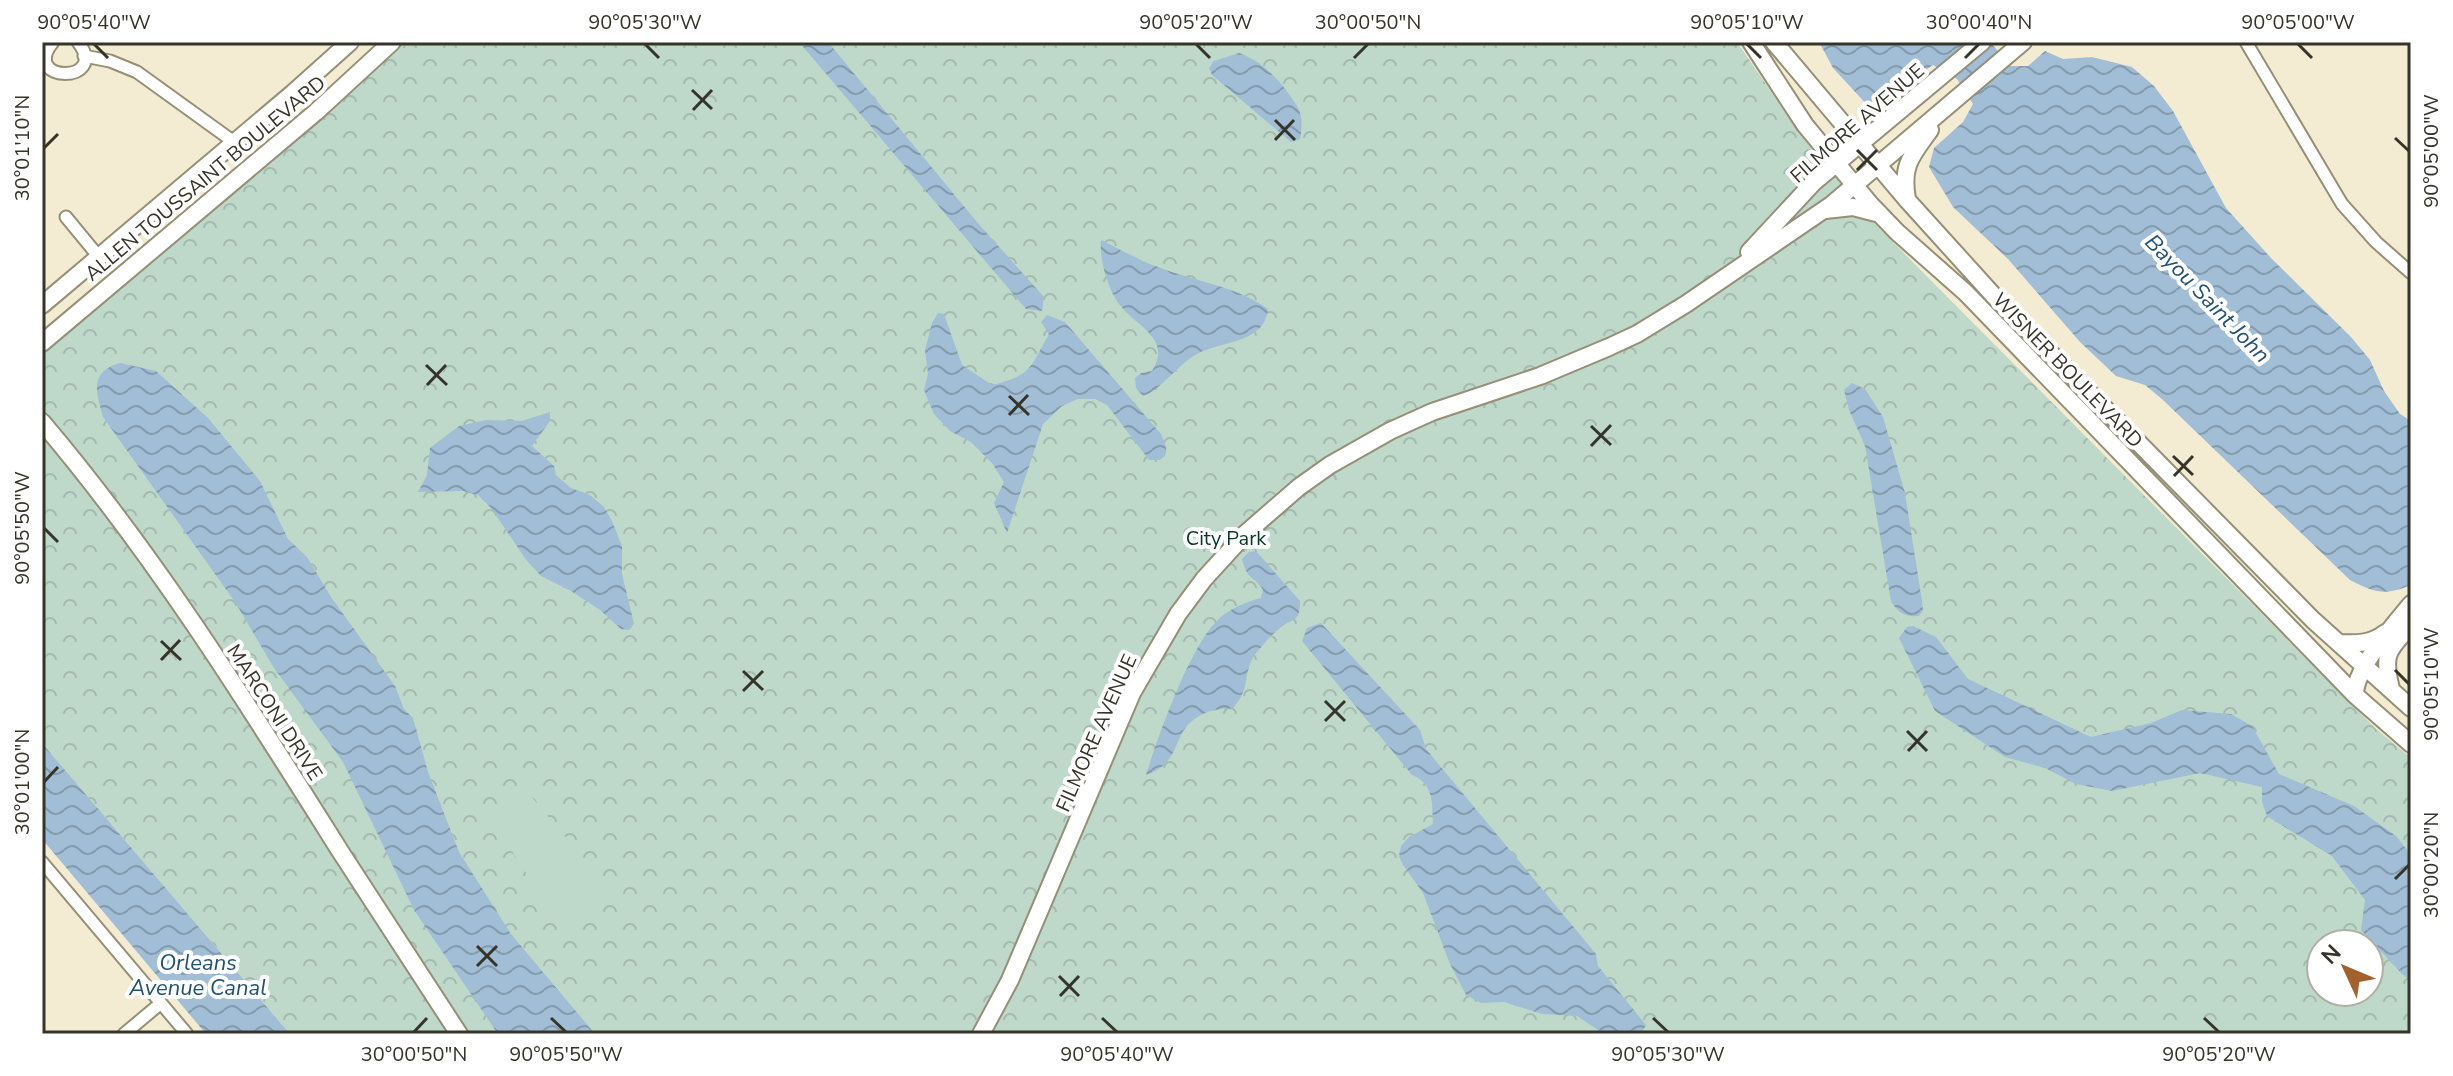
<svg xmlns="http://www.w3.org/2000/svg" width="2453" height="1076" viewBox="0 0 2453 1076" font-family="'Nunito Sans',sans-serif">
<style>
.park{fill:url(#park-crowns);fill-rule:evenodd}
.pitch{fill:#bed8ca}
.water{fill:url(#water-waves)}
.lines{fill:none;stroke-linecap:round;stroke-linejoin:round}
.street-casing{stroke:#968f77;stroke-width:15}
.secondary-casing{stroke:#968f77;stroke-width:20}
.street{stroke:#fff;stroke-width:11}
.secondary{stroke:#fff;stroke-width:16}
.ticks{fill:none;stroke:#363429;stroke-width:3}
.labels{text-anchor:middle;stroke-width:8;stroke-linejoin:round;paint-order:stroke}
.street-label{font-size:20px;fill:#363429;stroke:#fff}
.park-label{font-size:20px;fill:#053826;stroke:#fff}
.water-label{font-size:22px;font-style:italic;fill:#235174;stroke:#fff}
.neatline{fill:none;stroke:#363429;stroke-width:3}
.ticks-label{font-size:20px;text-anchor:middle;fill:#363429}
</style>
<defs>
<pattern id="park-crowns" width="20" height="18" patternUnits="userSpaceOnUse" patternTransform="scale(2)"><rect width="20" height="18" fill="#bed8ca"/><path d="M2 6a3 3 0 1 1 6 0M12 15a3 3 0 1 1 6 0" fill="none" stroke="#a4baae"/></pattern>
<pattern id="water-waves" width="16" height="10" patternUnits="userSpaceOnUse" patternTransform="scale(2)"><rect width="16" height="10" fill="#a1bed6"/><path d="M0 5q4-4 8 0t8 0" fill="none" stroke="#849bae"/></pattern>
</defs>
<rect width="100%" height="100%" fill="#f4ecd2"/>
<path class="park" d="M392,42h1345l65,95 68,82 505,509 36,30v276h-2121l-248,-291v-400zM2321,944h48v48h-48z"/>
<path class="pitch" d="M524,794l6,1 74,88 -1,14 -28,19h-12c-29,-28 -49,-57 -66,-94 4,-16 13,-22 27,-28z"/>
<path class="water" d="M799,42h29l149,180 67,75 -2,14 -16,-2z
M1819,42h171l21,24h17l17,-15 18,8 29,-2 40,10 22,19 19,25 53,97 45,50 80,79 19,23 14,31 16,23 11,7v164c-26,11 -36,8 -61,-5l-187,-180 -18,-15 -29,-9 -36,-34 -72,-83 -55,-52 -24,-40 5,-19 29,-26 10,-18 -16,-25 -24,-14 -63,43 -37,-40z
M1239,53c23,7 47,33 59,55 5,10 4,20 2,31l-9,3 -79,-67 -3,-7 5,-7z
M1101,240c19,9 37,20 57,27 35,14 79,19 110,42 -4,35 -45,31 -71,45 -19,10 -38,38 -54,42l-7,-8 -1,-10 6,-5 11,-2c21,-33 -17,-45 -32,-66 -12,-14 -21,-47 -19,-65z
M938,313l6,1 18,51 30,20c41,-10 38,-18 57,-51l-8,-12 6,-7 18,7 96,112c4,10 10,19 -1,26h-11l-42,-55 -12,-6h-17l-16,7 -19,18 -36,109 -13,-30 10,-21 -12,-19 -21,-21 -21,-11 -16,-17 -10,-24 4,-16 -3,-24 7,-27z
M120,363l36,8 52,47 52,63 28,58 19,18 24,40 64,89 9,23 9,9 15,54 31,80 52,82 84,100h-97l-84,-124 -71,-148 -69,-94 -39,-66 -132,-185c-7,-25 -14,-45 17,-54z
M1852,383l13,6 18,28 22,76 17,108 1,9 -4,6c-14,1 -21,-3 -28,-15l-26,-155 -16,-36 -5,-20z
M550,412v9l-18,25 22,20 2,9 15,13 19,7 14,12 8,14 10,25v28l12,50 -5,6 -8,-1 -21,-19 -29,-19 -30,-15 -14,-15 -36,-53 -13,-13 -15,-4 -45,1 9,-17 3,-27 29,-22 27,-6 36,1z
M1256,551l44,50c0,22 -6,16 -20,27 -9,7 -19,19 -26,28 -11,17 -4,35 -21,52 -13,1 -26,2 -37,10 -25,16 -13,44 -50,57 12,-38 46,-135 75,-158 12,-10 25,-15 40,-19l2,-8c-10,-16 -15,-8 -21,-31l7,-7z
M1321,623l99,107 6,19 170,205 2,12 48,59 -5,9h-37l-27,-18 -35,-2 -38,-12 -23,1 -15,-8 -16,-31 -27,-71 -20,-28 -4,-9 2,-10 8,-9 24,-13c-1,-22 1,-40 -21,-49l-110,-134 5,-13z
M1913,626l23,11 32,42 123,58 60,-14 31,-13 49,4 21,12 27,48 75,32 42,30 15,19v126l-9,-7 -41,-44 4,-30 -33,-44 -65,-40 -5,-14v-15l-62,-14 -88,18 -36,-7 -31,-16 -40,-11 -70,-46 -36,-73 8,-11z
M42,743l35,41 213,250h-84l-164,-195z"/>
<g class="lines">
<defs>
<path id="street" d="M53,42c-34,42 58,42 25,0
M2246,42l96,162 34,38 35,31
M84,56l26,5 27,11 97,70
M66,217l33,40
M42,862l145,172
M124,1034l37,-31"/>
<path id="secondary" d="M1751,42l54,83 66,80 26,27 69,61 389,402 56,49
M1774,42l134,159 86,95 319,324 98,88
M1907,199c-6,-33 4,-43 23,-69
M1825,210l28,-3 27,7
M1749,252l65,-70 168,-140
M42,305l251,-212 57,-51
M42,343l274,-231 76,-70
M42,422c113,133 205,281 298,429 39,61 79,122 119,183
M2339,643c17,1 32,1 46,-10
M2391,689c-9,-36 -3,-38 20,-64
M2355,695c0,-27 38,-69 56,-91
M981,1034l29,-54 122,-287 46,-79 26,-35 42,-46 53,-46 31,-22 60,-34 42,-19 108,-36 69,-29 28,-13 49,-30 145,-99 192,-163"/>
</defs>
<use href="#street" class="street-casing"/>
<use href="#secondary" class="secondary-casing"/>
<use href="#street" class="street"/>
<use href="#secondary" class="secondary"/>
</g>
<path class="ticks" d="M94,44l14,14M645,44l14,14M1196,44l14,14M1747,44l14,14M2298,44l14,14M1354,58l14,-14M1965,58l14,-14M692,90l20,19M693,110l19,-20M1275,120l20,20M2395,138l14,13M1275,140l19,-20M44,148l14,-14M1857,150l20,20M1857,170l20,-20M426,365l21,20M427,385l19,-20M1009,396l20,19M1009,415l19,-20M1591,426l20,19M1591,446l20,-21M2173,456l20,19M2174,476l19,-20M44,528l14,14M161,641l20,19M161,660l19,-20M2395,670l14,14M743,671l20,19M743,691l20,-20M1325,701l20,20M1325,721l20,-20M1907,731l20,20M1908,751l19,-20M44,782l14,-15M2395,879l14,-14M477,946l20,20M477,966l20,-20M1059,976l20,20M1060,996l19,-20M551,1018l15,14M1102,1018l15,14M1653,1018l15,14M2204,1018l15,14M414,1032l13,-14"/>
<g class="labels">
<g class="street-label">
<text transform="translate(1857 123) rotate(-41)" y="7">FILMORE AVENUE</text>
<text transform="translate(205 178) rotate(-40)" y="7">ALLEN TOUSSAINT BOULEVARD</text>
<text transform="translate(2068 370) rotate(46)" y="7">WISNER BOULEVARD</text>
<text transform="translate(275 712) rotate(57)" y="7">MARCONI DRIVE</text>
<text transform="translate(1096 733) rotate(-66)" y="7">FILMORE AVENUE</text>
</g>
<g class="park-label">
<text x="1226" y="545">City Park</text>
</g>
<g class="water-label">
<text transform="translate(2208 298) rotate(46)" y="8">Bayou Saint John</text>
<text x="198" y="970">Orleans<tspan x="198" dy="25">Avenue Canal</tspan></text>
</g>
</g>
<rect width="2453" height="1076" fill="none" stroke="#ffffff" stroke-width="88"/>
<g transform="translate(2345 968) rotate(314)"><circle r="38" fill="#ffffff" stroke="#afaea9" stroke-width="2"/>
<path d="M0-6L14 30L0 20L-14 30Z" fill="#a3612e"/>
<text y="-12" font-size="22" font-weight="bold" text-anchor="middle" fill="#363429">N</text>
</g>
<rect x="44" y="44" width="2365" height="988" class="neatline"/>
<g class="ticks-label">
<text x="94" y="29">90°05'40"W</text>
<text x="645" y="29">90°05'30"W</text>
<text x="1196" y="29">90°05'20"W</text>
<text x="1368" y="29">30°00'50"N</text>
<text x="1747" y="29">90°05'10"W</text>
<text x="1979" y="29">30°00'40"N</text>
<text x="2298" y="29">90°05'00"W</text>
<text transform="translate(22 148) rotate(-90)" y="7">30°01'10"N</text>
<text transform="translate(2431 151) rotate(-90)" y="7">90°05'00"W</text>
<text transform="translate(22 528) rotate(-90)" y="7">90°05'50"W</text>
<text transform="translate(2431 684) rotate(-90)" y="7">90°05'10"W</text>
<text transform="translate(22 782) rotate(-90)" y="7">30°01'00"N</text>
<text transform="translate(2431 865) rotate(-90)" y="7">30°00'20"N</text>
<text x="414" y="1061">30°00'50"N</text>
<text x="566" y="1061">90°05'50"W</text>
<text x="1117" y="1061">90°05'40"W</text>
<text x="1668" y="1061">90°05'30"W</text>
<text x="2219" y="1061">90°05'20"W</text>
</g>
</svg>
